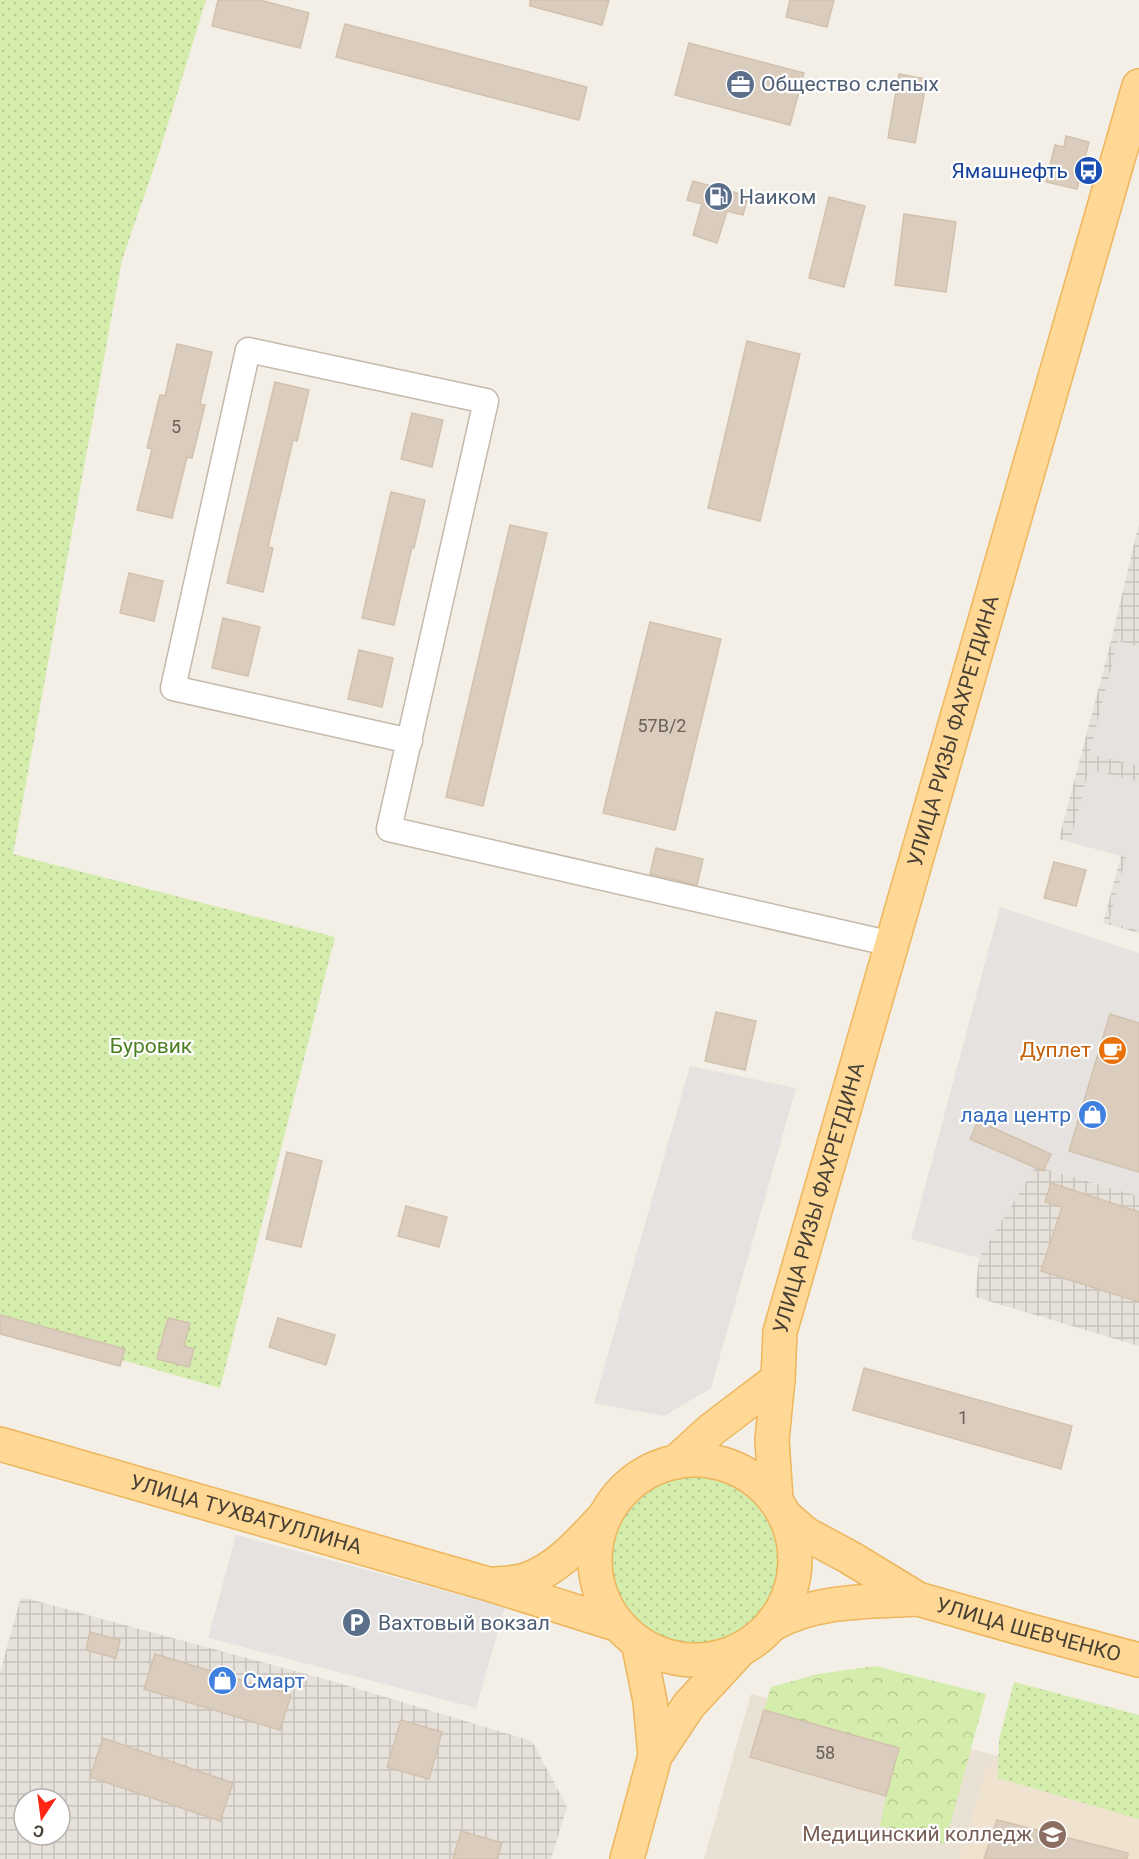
<svg xmlns="http://www.w3.org/2000/svg" width="1139" height="1859" viewBox="0 0 1139 1859" font-family="Roboto,sans-serif">
<style>
.residential{fill:#e9e1d4}
.industrial{fill:url(#industrial-grid);fill-rule:evenodd}
.education{fill:#efe3cf}
.grass{fill:url(#grass-dots)}
.forest{fill:url(#forest-crowns)}
.parking{fill:#e5e2df}
.building{fill:#dacdbe;stroke:#d2c1ad;stroke-width:1.5}
.lines{fill:none;stroke-linecap:round;stroke-linejoin:round}
.minor-casing{stroke:#c4b9ab;stroke-width:27}
.primary-casing{stroke:#edb65c;stroke-width:36}
.minor{stroke:#fff;stroke-width:24}
.primary{stroke:#ffd895;stroke-width:33}
.labels{text-anchor:middle;stroke-width:4.5;stroke-linejoin:round;paint-order:stroke}
.number-label{font-size:18px;fill:#6c6257}
.service-label{font-size:21px;fill:#4e5e75;stroke:#fff;text-anchor:start}
.transit-label{font-size:21px;fill:#164399;stroke:#fff;text-anchor:end}
.street-label{font-size:21px;fill:#483f35;stroke:#fff}
.park-label{font-size:21px;fill:#4d7f23;stroke:#fff}
.food-label{font-size:21px;fill:#c56008;stroke:#fff;text-anchor:end}
.shop-label{font-size:21px;fill:#366cbe;stroke:#fff;text-anchor:end}
.education-label{font-size:21px;fill:#785e54;stroke:#fff;text-anchor:end}
</style>
<defs>
<pattern id="industrial-grid" width="8" height="8" patternUnits="userSpaceOnUse" patternTransform="scale(1.5)"><rect width="8" height="8" fill="#e7e1db"/><path d="M0 4h8M4 0v8" fill="none" stroke="#c8c2bd"/></pattern>
<pattern id="grass-dots" width="8" height="8" patternUnits="userSpaceOnUse" patternTransform="scale(1.5)"><rect width="8" height="8" fill="#d4ecac"/><path d="M2 2h.1M6 6h.1" fill="none" stroke="#b8cb95" stroke-width="1.8" stroke-linecap="round"/></pattern>
<pattern id="forest-crowns" width="20" height="18" patternUnits="userSpaceOnUse" patternTransform="scale(1.5)"><rect width="20" height="18" fill="#d4ecac"/><path d="M2 6a3 3 0 1 1 6 0M12 15a3 3 0 1 1 6 0" fill="none" stroke="#b8cb95"/></pattern>
</defs>
<rect width="100%" height="100%" fill="#f4efe6"/>
<path class="residential" d="M751,1694l388,97v68h-435z"/>
<path class="industrial" d="M1139,523v410l-36,-10 18,-67 -62,-17 52,-198z
M1035,1166l104,30v150l-164,-49 4,-39z
M21,1597l311,84 200,60 35,66 -16,52h-551v-187zM24,1799h36v36h-36z"/>
<path class="education" d="M988,1763l151,46v50h-180z"/>
<path class="grass" d="M0,0h206l-47,153 -37,107 -109,594 322,83 -115,451 -220,-63z
M610 1563a86 86 0 1 1 172 0a86 86 0 1 1-172 0Z
M1014,1682l125,33v104l-141,-41 1,-38z"/>
<path class="forest" d="M875,1666l111,28 -41,150 -65,-18 6,-30 13,-48 -135,-38 7,-23 47,-13z"/>
<path class="parking" d="M1118,641l21,6v119l-50,-12z
M1089,769l50,13v149l-30,-9 17,-65 -56,-15z
M1000,907l139,46v243l-103,-30 -57,92 -68,-19z
M690,1066l106,22 -85,300 -47,28 -70,-13z
M236,1535l269,72 -29,101 -268,-70z"/>
<path class="building" d="M218,0h42l49,13 -9,35 -88,-22z
M530,0h79l-7,25 -72,-19z
M790,0h44l-7,27 -41,-10z
M345,24l242,63 -8,33 -243,-63z
M689,43l115,30 -14,52 -115,-30z
M899,74l28,5 -12,64 -27,-5z
M1066,136l23,6 -12,47 -31,-7 9,-37 9,2z
M693,181l55,15 -5,19 -16,-4 -10,32 -24,-8 9,-31 -15,-4z
M829,197l36,9 -21,81 -35,-9z
M904,214l52,8 -10,70 -51,-7z
M747,341l53,13 -40,167 -52,-13z
M177,344l35,8 -12,52 5,1 -13,53 -5,-1 -15,61 -35,-8 15,-61 -5,-1 13,-53 5,1z
M275,382l34,8 -12,51 -4,-1 -25,107 5,1 -10,44 -36,-9z
M412,413l31,7 -11,47 -31,-8z
M391,492l34,8 -11,48 -2,-1 -18,78 -32,-7z
M510,525l37,8 -64,273 -37,-9z
M129,573l34,8 -9,40 -34,-8z
M223,618l37,9 -12,49 -36,-8z
M650,622l71,17 -46,191 -72,-17z
M359,650l34,8 -11,49 -34,-8z
M656,848l47,11 -6,26 -47,-11z
M1054,862l32,8 -10,36 -32,-8z
M716,1012l40,9 -11,49 -40,-9z
M1110,1014l29,9v149l-70,-21z
M978,1121l73,33 -8,17 -73,-32z
M287,1152l35,9 -21,86 -35,-8z
M1051,1183l88,29v90l-98,-31 21,-64 -17,-5z
M406,1206l41,11 -8,30 -41,-11z
M0,1315l125,34 -5,17 -120,-32z
M168,1318l22,5 -6,23 10,3 -5,18 -32,-8z
M278,1318l57,17 -9,30 -57,-18z
M864,1368l208,58 -11,43 -208,-59z
M90,1632l30,8 -4,18 -30,-8z
M155,1654l136,41 -11,35 -136,-41z
M764,1710l135,38 -13,48 -136,-39z
M401,1720l41,12 -13,47 -42,-12z
M103,1738l130,45 -13,38 -130,-44z
M997,1820l131,33 -1,6h-143z
M461,1831l41,12 -5,16h-44z"/>
<g class="lines">
<defs>
<path id="minor" d="M410,741l-237,-53 75,-338 238,51 -97,428 503,115"/>
<g id="primary">
<path id="s1" d="M0,1444l492,141 127,40"/>
<circle cx="695" cy="1560" r="100"/>
<path d="M676,1462l35,-32 67,-51"/>
<path id="s2" d="M776,1500l-4,-60 6,-61 2,-47 359,-1246"/>
<path id="s3" d="M785,1516l21,18 43,23 69,42 109,31 112,30"/>
<path d="M496,1584c10,-1 22,-1 32,-5 31,-11 53,-38 76,-62"/>
<path d="M773,1624c45,-25 96,-22 145,-25"/>
<path d="M638,1642l12,59 5,55"/>
<path d="M627,1859l28,-103 34,-51 51,-55"/>
</g>
</defs>
<use href="#minor" class="minor-casing"/>
<use href="#primary" class="primary-casing"/>
<use href="#minor" class="minor"/>
<use href="#primary" class="primary"/>
</g>
<defs>
<symbol id="office-disc" viewBox="-11 -11 22 22"><circle r="9.5" fill="#5c6f8a" stroke="#fff"/><path d="M-6-3h4V-5.5h4V-3h4V5H-6ZM-1-4.5V-3h2v-1.5ZM-6 0V1H6V0Z" fill="#fff"/></symbol>
<symbol id="bus-disc" viewBox="-11 -11 22 22"><circle r="9.5" fill="#1a4fb4" stroke="#fff"/><path d="M-5-6H5V4H4V6H2V4H-2V6H-4V4H-5ZM-3.5-4V0h7V-4ZM-3.5 1.2v1.5H-2V1.2ZM2 1.2v1.5H3.5V1.2Z" fill="#fff"/></symbol>
<symbol id="fuel-disc" viewBox="-11 -11 22 22"><circle r="9.5" fill="#5c6f8a" stroke="#fff"/><path d="M-5.5-6h7V0h2V4h1.3V-2.5L3-4.5l.8-.8L6-3V5H2.5V1h-1V6h-7ZM-4.2-4.7v3.2H.2V-4.7Z" fill="#fff"/></symbol>
<symbol id="cafe-disc" viewBox="-11 -11 22 22"><circle r="9.5" fill="#e8710a" stroke="#fff"/><path d="M-5.5-4.5H6V0H3Q3 3.5 0 3.5H-2.5Q-5.5 3.5-5.5 0ZM3-3.2v2h1.7v-2ZM-6 4.5H4V6H-6Z" fill="#fff"/></symbol>
<symbol id="shop-disc" viewBox="-11 -11 22 22"><circle r="9.5" fill="#3f7fe0" stroke="#fff"/><path d="M-5-2.5h2.3a2.7 3.5 0 0 1 5.4 0H5L5.5 6h-11ZM-1.5-2.5h3a1.5 2.3 0 0 0-3 0Z" fill="#fff"/></symbol>
<symbol id="parking-disc" viewBox="-11 -11 22 22"><circle r="9.5" fill="#5c6f8a" stroke="#fff"/><path d="M-3.5-5.5H1a3.5 3.5 0 0 1 0 7H-1V5.5H-3.5ZM-1-3.4V-.6H.8a1.4 1.4 0 0 0 0-2.8Z" fill="#fff"/></symbol>
<symbol id="university-disc" viewBox="-11 -11 22 22"><circle r="9.5" fill="#8d6e63" stroke="#fff"/><path d="M0-5L7-2L0 1L-7-2ZM-4 1L0 2.5L4 1V4Q0 6-4 4Z" fill="#fff"/></symbol>
</defs>
<g fill-rule="evenodd">
<use href="#office-disc" x="724" y="68" width="33" height="33"/>
<use href="#bus-disc" x="1072" y="154" width="33" height="33"/>
<use href="#fuel-disc" x="702" y="180" width="33" height="33"/>
<use href="#cafe-disc" x="1096" y="1034" width="33" height="33"/>
<use href="#shop-disc" x="1076" y="1098" width="33" height="33"/>
<use href="#parking-disc" x="340" y="1606" width="33" height="33"/>
<use href="#shop-disc" x="206" y="1664" width="33" height="33"/>
<use href="#university-disc" x="1036" y="1818" width="33" height="33"/>
</g>
<g class="labels">
<g class="number-label">
<text x="176" y="433">5</text>
<text x="662" y="732">57В/2</text>
<text x="963" y="1424">1</text>
<text x="825" y="1759">58</text>
</g>
<g class="service-label">
<text x="761" y="91">Общество слепых</text>
<text x="739" y="204">Наиком</text>
<text x="378" y="1630">Вахтовый вокзал</text>
</g>
<g class="transit-label">
<text x="1068" y="178">Ямашнефть</text>
</g>
<g class="street-label">
<text dy="7" stroke="none"><textPath href="#s2" startOffset="794">УЛИЦА РИЗЫ ФАХРЕТДИНА</textPath></text>
<text dy="7" stroke="none"><textPath href="#s2" startOffset="308">УЛИЦА РИЗЫ ФАХРЕТДИНА</textPath></text>
<text dy="7" stroke="none"><textPath href="#s1" startOffset="256">УЛИЦА ТУХВАТУЛЛИНА</textPath></text>
<text dy="7" stroke="none"><textPath href="#s3" startOffset="272">УЛИЦА ШЕВЧЕНКО</textPath></text>
</g>
<g class="park-label">
<text x="151" y="1053">Буровик</text>
</g>
<g class="food-label">
<text x="1091" y="1057">Дуплет</text>
</g>
<g class="shop-label">
<text x="1071" y="1122">лада центр</text>
<text x="243" y="1688" text-anchor="start">Смарт</text>
</g>
<g class="education-label">
<text x="1032" y="1841">Медицинский колледж</text>
</g>
</g>
<g transform="translate(42 1817) rotate(193)"><circle r="28" fill="#ffffff" stroke="#b6b2ae" stroke-width="1.5"/>
<path d="M0-4.5L10 22L0 15L-10 22Z" fill="#ff2413"/>
<text y="-9" font-size="16" font-weight="bold" text-anchor="middle" fill="#483f35">С</text>
</g>
</svg>
